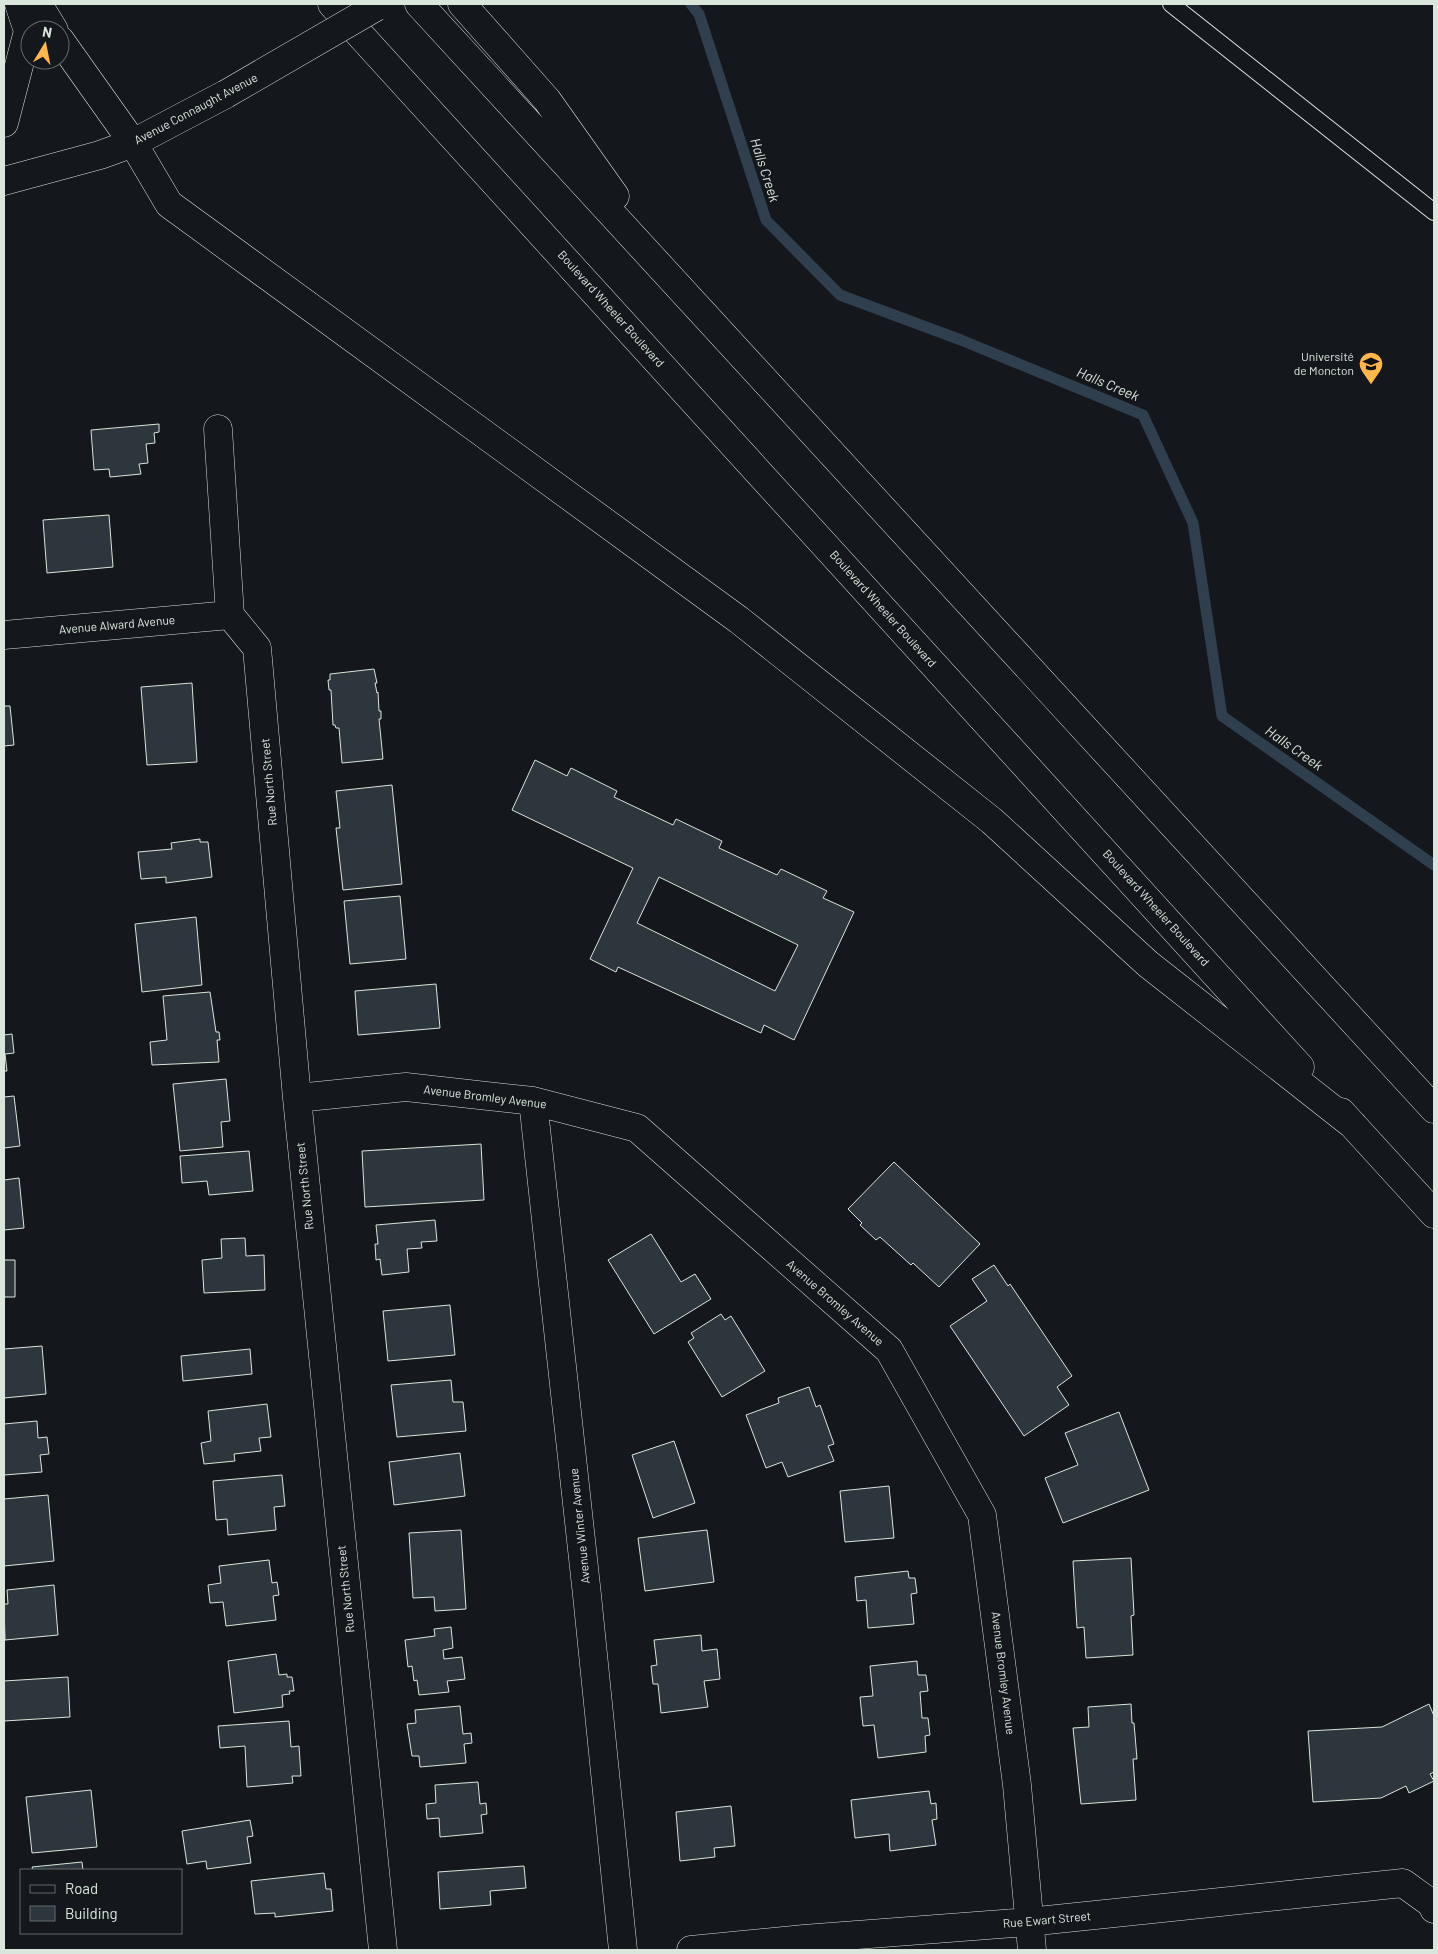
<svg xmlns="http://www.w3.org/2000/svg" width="1438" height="1954" viewBox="0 0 1438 1954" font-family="Barlow,sans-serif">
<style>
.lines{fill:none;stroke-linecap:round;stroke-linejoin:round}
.stream{stroke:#2f3f4d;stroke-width:11}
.building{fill:#2c363c;stroke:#d8e6dc;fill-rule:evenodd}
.service-casing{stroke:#d8e6dc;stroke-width:18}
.minor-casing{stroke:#d8e6dc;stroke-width:29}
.tertiary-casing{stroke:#d8e6dc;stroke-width:29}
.motorway-casing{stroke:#d8e6dc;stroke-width:29}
.service{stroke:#14181c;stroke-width:16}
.minor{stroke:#14181c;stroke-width:28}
.tertiary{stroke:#14181c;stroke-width:28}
.motorway{stroke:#14181c;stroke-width:28}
.tertiary-bridge-casing{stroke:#d8e6dc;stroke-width:29;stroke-linecap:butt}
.tertiary-bridge{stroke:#14181c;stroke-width:28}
.labels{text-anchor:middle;stroke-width:4;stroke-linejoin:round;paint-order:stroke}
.street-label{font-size:12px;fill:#d8e6dc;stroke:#14181c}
.poi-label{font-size:12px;fill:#d8e6dc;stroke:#14181c;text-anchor:end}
.water-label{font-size:14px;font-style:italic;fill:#d8e6dc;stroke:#14181c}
</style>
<rect width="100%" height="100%" fill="#14181c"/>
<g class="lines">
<path class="stream" d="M691,4l8,10 67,206 74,75 121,45 182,75 50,108 29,193 212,149"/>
</g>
<path class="building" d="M159,424v8l-5,1 1,10 -9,1 2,19 -9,1 2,10 -31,3 -1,-8 -15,1 -3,-40z
M109,515l4,52 -66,6 -4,-53z
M374,669l3,14h-2l2,10 1,-1 1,19h2v8h-2l4,40 -41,4 -3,-35h-3l-1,-3h-2l-2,-35h-2l-1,-10h2v-6z
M192,683l5,79 -50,3 -6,-78z
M4,706h6l4,39 -10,1z
M535,760l32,16 4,-8 46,23 -3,6 59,28 3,-6 46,22 -3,7 58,27 4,-6 46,22 -4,7 31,14 -60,128 -30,-15 -3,8 -143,-66 -2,5 -26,-13 43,-91 -121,-58zM659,877l139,68 -23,46 -138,-68z
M392,785l10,99 -59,6 -7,-62h4l-4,-37z
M200,839v3h8l4,35 -46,6v-6l-25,2 -3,-27 34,-3 -1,-6z
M400,896l6,63 -56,5 -6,-63z
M196,917l6,68 -60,7 -7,-68z
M436,984l4,44 -82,7 -3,-44z
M210,992l6,40h3l1,8h-3l2,22 -67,3 -2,-23 17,-2 -4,-44z
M12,1034l2,19 -9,1 2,17h-3v-36z
M226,1079l4,42 -9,1 2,25 -43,4 -7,-67z
M14,1096l6,50 -16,2v-51z
M481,1144l3,56 -119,7 -3,-56z
M249,1151l4,40 -44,4 -2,-14 -25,2 -2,-27z
M894,1162l86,82 -41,43 -26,-24 -2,2 -31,-28 -4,3 -16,-15 2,-2 -14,-14z
M19,1178l5,50 -20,2v-50z
M435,1220l2,21 -16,1 1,6 -15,1 2,23 -27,3 -2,-16 -4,1 -1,-16h3l-2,-19z
M651,1234l30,48 14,-8 16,25 -57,35 -46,-74z
M245,1238l1,18 18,-1 1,35 -61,3 -2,-33 20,-2 -1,-19z
M4,1260h11v37h-11z
M994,1265l14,21 2,-2 62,92 -15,11 12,18 -45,31 -74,-110 37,-25 -15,-22z
M450,1305l5,50 -67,6 -5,-50z
M721,1314l4,6 6,-4 34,55 -43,26 -34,-55 6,-4 -3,-5z
M42,1346l4,48 -42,4v-49z
M250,1349l2,25 -69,7 -2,-25z
M451,1380l2,22h10l3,29 -69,6 -6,-52z
M809,1387l7,20 4,-2 14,39 -6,2 6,15 -46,16 -6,-15 -16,6 -20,-53 33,-12 -1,-5z
M267,1404l4,33 -12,1 2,13 -27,3 1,7 -31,3 -3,-21 10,-2 -3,-30z
M1119,1412l30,78 -86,33 -18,-45 33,-13 -13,-32z
M37,1421l1,17 9,-1 2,17 -9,1 2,17 -38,3v-51z
M674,1441l21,62 -42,15 -21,-63z
M460,1453l5,43 -71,9 -5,-43z
M282,1475l3,31 -11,1 2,23 -48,5 -1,-16 -11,1 -3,-39z
M889,1486l5,52 -49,4 -5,-51z
M48,1495l6,66 -50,5v-67z
M461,1530l5,79 -31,2 -1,-14 -21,1 -4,-65z
M707,1530l7,52 -69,9 -7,-53z
M1131,1558l3,57 -3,1 2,39 -47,3 -2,-31 -7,1 -4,-67z
M269,1560l3,23 5,-1 2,13 -6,1 3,24 -50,6 -3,-24 -13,1 -2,-18 13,-2 -2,-17z
M908,1571l1,7h6l2,15 -6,1 3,30 -46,4 -2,-28 -9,1 -2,-24z
M54,1585l4,50 -53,5 -1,-36h4l-1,-14z
M451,1627l2,21 -10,2 1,9 18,-2 3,22 -18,2 2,11 -30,3 -2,-15 -3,1 -2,-15 -4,1 -3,-27 30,-4 -1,-7z
M701,1635l1,16 15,-2 3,30 -16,2 4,26 -47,6 -3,-29h-5l-2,-18 6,-1 -3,-25z
M276,1654l3,21 8,-1v3h5l2,14h-5l1,3 -8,1 1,12 -49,6 -6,-52z
M917,1661l1,14h8l2,16 -8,1 2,26h6l2,17 -5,1 1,16 -48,6 -4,-33 -11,1 -3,-29 13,-1 -3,-30z
M68,1677l2,40 -66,4v-40z
M1131,1704l1,19h2l3,36h-4l3,41 -55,4 -8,-76 16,-1 -1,-20z
M1429,1704l5,12v56l-4,2 4,7 -25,12 -3,-7 -25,12 -68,4 -5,-71 74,-4z
M460,1706l3,28 8,-1 1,10 -8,1 2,19 -46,4 -1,-11h-7l-5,-32 9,-1 -1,-13z
M289,1721l2,26 8,-1 2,30h-9l1,7 -46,4 -2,-41 -25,2 -2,-22z
M478,1782l2,22 6,-1 1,11 -6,1 2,18 -43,4 -1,-19 -12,1 -1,-15 10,-1 -1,-18z
M91,1790l6,57 -65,6 -6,-56z
M929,1791l2,13 5,-1 1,16 -5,1 4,25 -46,6 -1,-17 -34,4 -4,-38z
M731,1806l4,40 -21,2 1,9 -35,4 -4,-49z
M250,1820l3,16 -6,1 4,26 -44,6 -1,-8 -19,3 -5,-33z
M82,1862l1,8h-50l-1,-3z
M524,1866l2,22 -36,3 1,14 -51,4 -2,-37z
M324,1873l2,16h5l2,22 -58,6v-4l-20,1 -4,-33z"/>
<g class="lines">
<defs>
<path id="service" d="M1171,4l263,208"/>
<path id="minor" d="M218,429l12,186 27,33 40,450 86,852
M4,635l226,-20
M297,1098l109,-11 127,14 104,27 252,222 93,165 35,270 15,165
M533,1101l54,494 36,355
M691,1950l113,-11 224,-17 375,-39 29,21 2,5"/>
<path id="tertiary" d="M4,181l96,-26 33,-12 93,-49"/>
<path id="motorway" d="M38,4l16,26
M332,4l968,1063
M419,4l1015,1105
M462,4l85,96 68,96
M60,40l73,103 36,61 570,416 253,201 156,143 205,161
M4,123l24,-92 -9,-27
M1341,1112l93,102"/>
</defs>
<use href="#service" class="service-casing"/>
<use href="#minor" class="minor-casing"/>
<use href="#tertiary" class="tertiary-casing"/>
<use href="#motorway" class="motorway-casing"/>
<use href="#service" class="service"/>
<use href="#minor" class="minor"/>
<use href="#tertiary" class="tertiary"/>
<use href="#motorway" class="motorway"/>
<defs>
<path id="tertiary-bridge" d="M226,94l150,-87"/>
</defs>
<use href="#tertiary-bridge" class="tertiary-bridge-casing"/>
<use href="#tertiary-bridge" class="tertiary-bridge"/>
</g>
<defs>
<symbol id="university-pin" viewBox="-11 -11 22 30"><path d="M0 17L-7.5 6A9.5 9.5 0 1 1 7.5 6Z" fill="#ffb74d" stroke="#14181c"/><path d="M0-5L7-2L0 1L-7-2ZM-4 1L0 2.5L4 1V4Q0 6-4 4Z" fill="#111"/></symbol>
</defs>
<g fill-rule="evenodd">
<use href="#university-pin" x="1357" y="350" width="28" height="38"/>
</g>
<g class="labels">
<g class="street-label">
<text transform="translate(196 109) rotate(-28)" y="4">Avenue Connaught Avenue</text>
<text transform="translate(611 309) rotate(48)" y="4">Boulevard Wheeler Boulevard</text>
<text transform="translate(883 609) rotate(48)" y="4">Boulevard Wheeler Boulevard</text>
<text transform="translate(117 625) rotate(-5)" y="4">Avenue Alward Avenue</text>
<text transform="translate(269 782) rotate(-95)" y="4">Rue North Street</text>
<text transform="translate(1156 908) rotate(48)" y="4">Boulevard Wheeler Boulevard</text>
<text transform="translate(485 1097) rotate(7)" y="4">Avenue Bromley Avenue</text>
<text transform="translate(305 1186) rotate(-96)" y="4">Rue North Street</text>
<text transform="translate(835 1303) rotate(41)" y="4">Avenue Bromley Avenue</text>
<text transform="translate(580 1526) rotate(-96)" y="4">Avenue Winter Avenue</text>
<text transform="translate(346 1589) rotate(-96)" y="4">Rue North Street</text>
<text transform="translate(1003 1673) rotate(83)" y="4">Avenue Bromley Avenue</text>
<text transform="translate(1047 1920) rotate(-5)" y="4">Rue Ewart Street</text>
</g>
<g class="poi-label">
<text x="1354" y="361">Université<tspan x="1354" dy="14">de Moncton</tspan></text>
</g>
<g class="water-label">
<text transform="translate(765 170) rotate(72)" y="5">Halls Creek</text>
<text transform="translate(1108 384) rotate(23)" y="5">Halls Creek</text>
<text transform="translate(1294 748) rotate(35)" y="5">Halls Creek</text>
</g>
</g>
<rect width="1438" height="1954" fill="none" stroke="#d8e6dc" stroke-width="10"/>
<rect x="20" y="1869" width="162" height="65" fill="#14181c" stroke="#626a69"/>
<rect x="30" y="1885" width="25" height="8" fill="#14181c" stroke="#626a69"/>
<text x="65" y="1894" font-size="15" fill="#d8e6dc">Road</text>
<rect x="30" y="1906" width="25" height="15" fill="#2c363c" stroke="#626a69"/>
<text x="65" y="1919" font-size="15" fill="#d8e6dc">Building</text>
<g transform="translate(45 45) rotate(10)"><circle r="24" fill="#14181c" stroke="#626a69"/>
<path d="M0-4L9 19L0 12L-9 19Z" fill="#ffb74d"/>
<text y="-8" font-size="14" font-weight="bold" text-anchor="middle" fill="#d8e6dc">N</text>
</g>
</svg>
